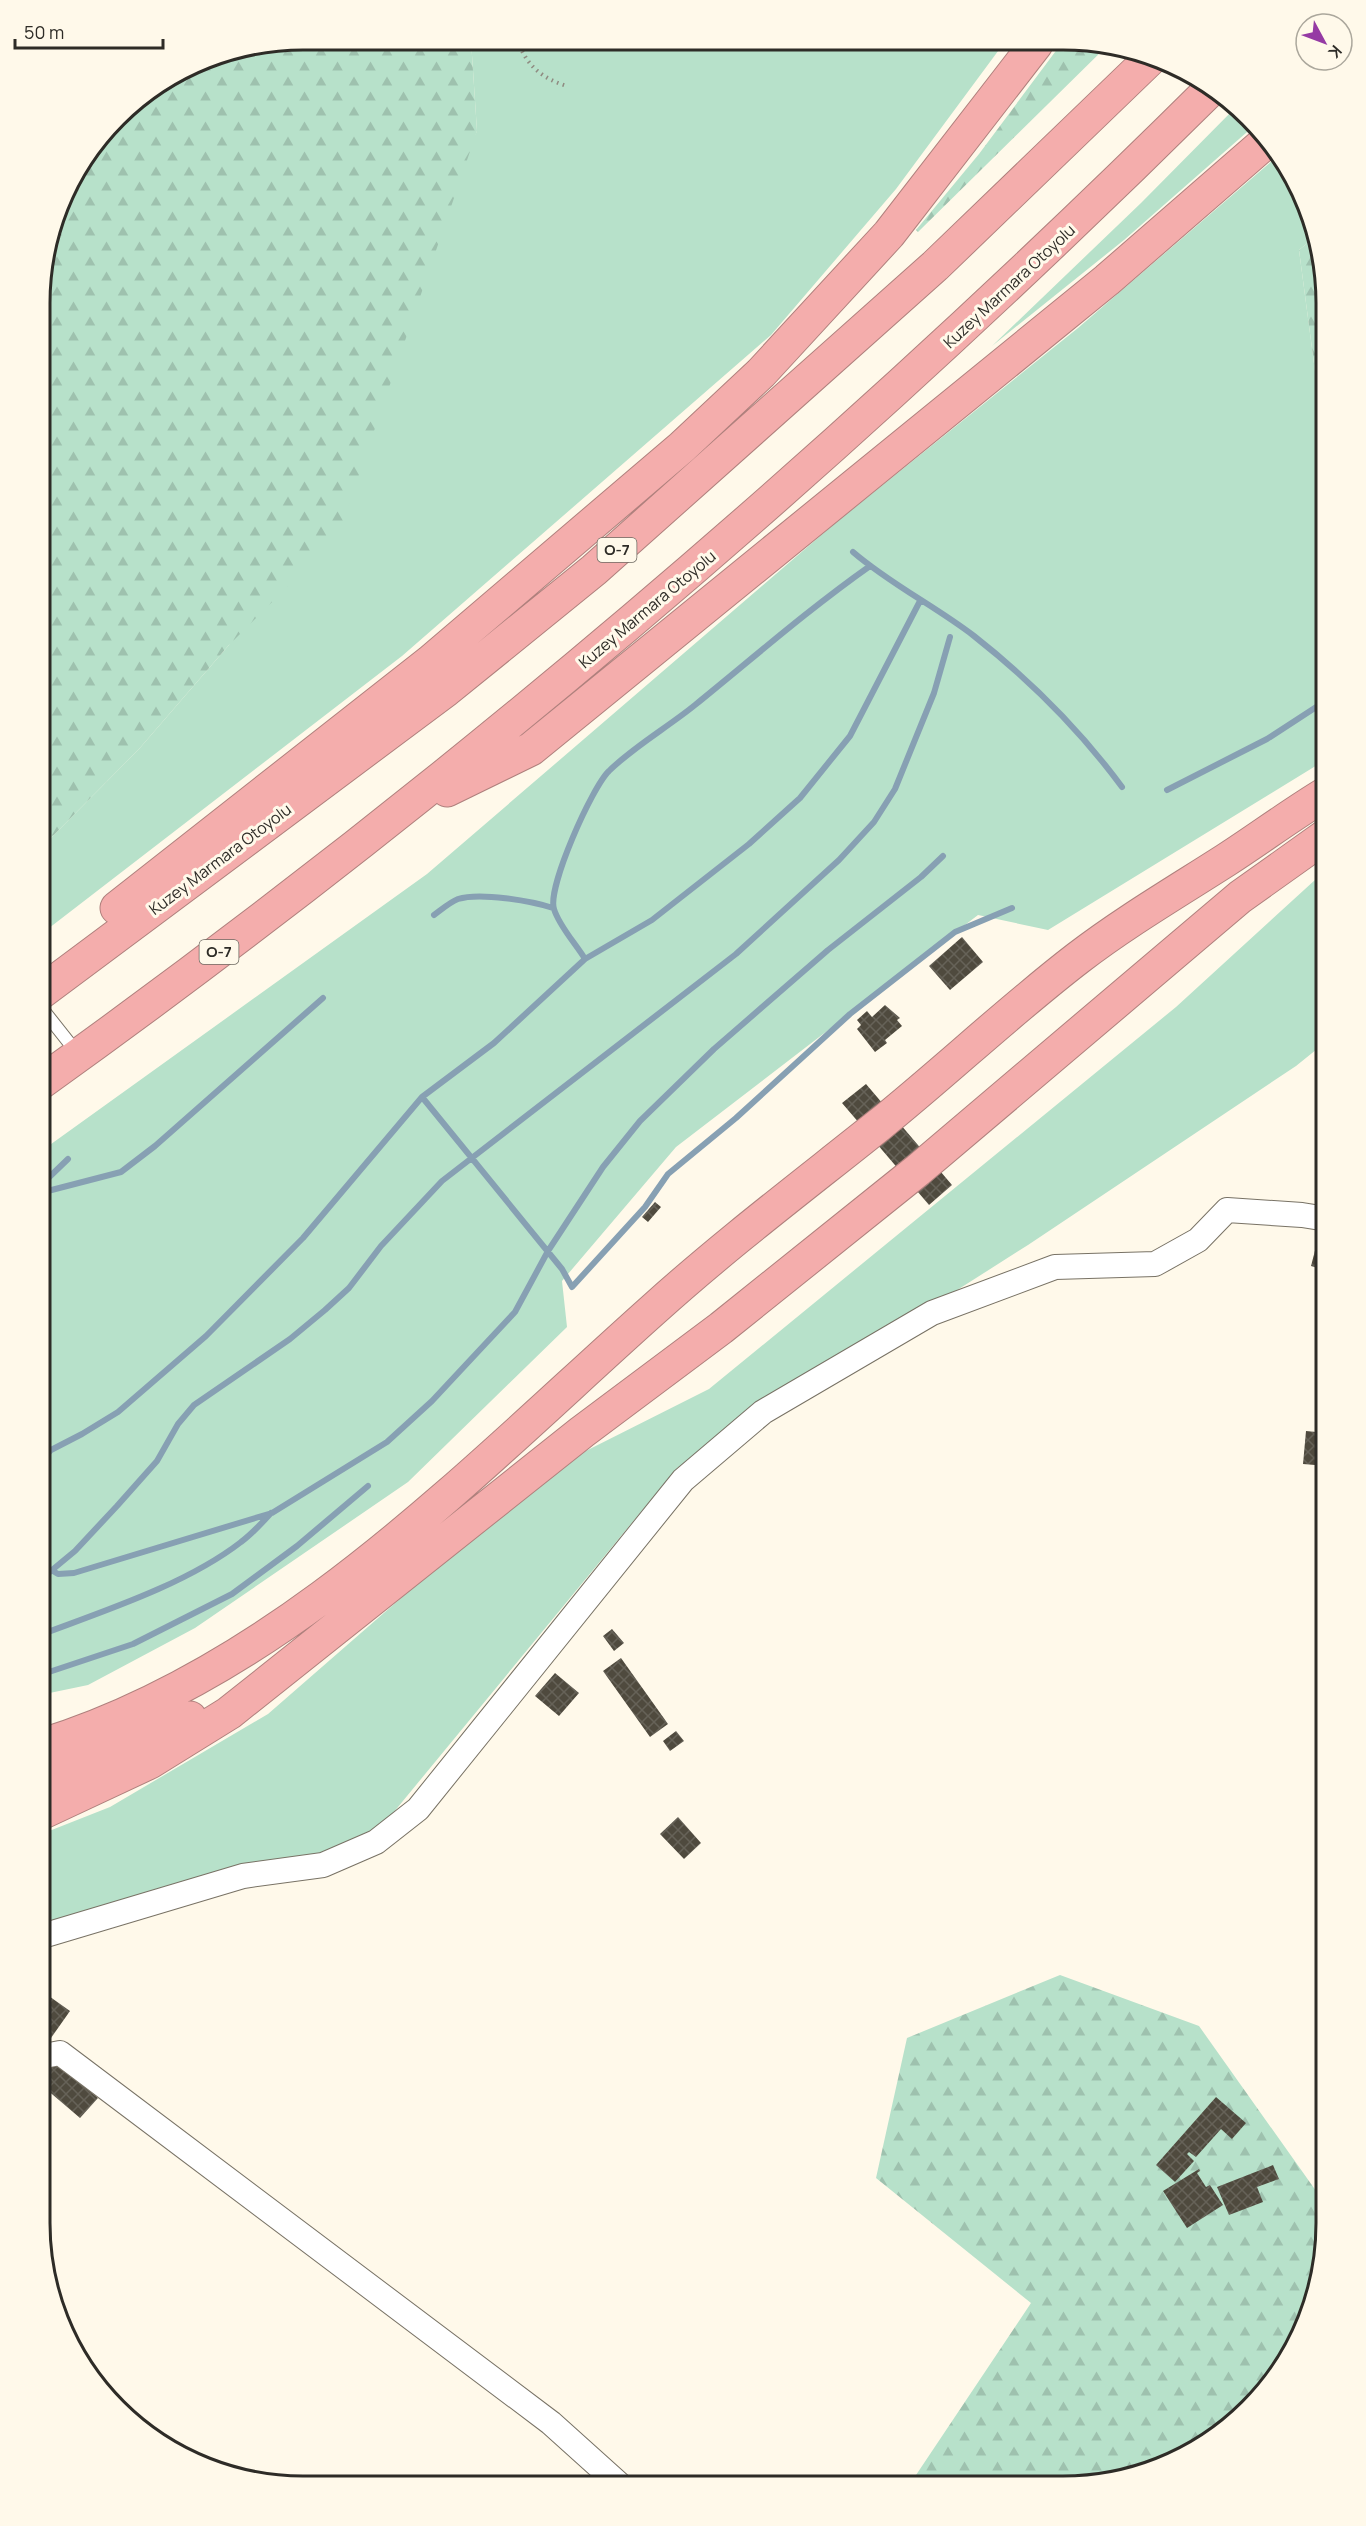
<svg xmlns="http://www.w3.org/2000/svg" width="1366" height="2526" viewBox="0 0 1366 2526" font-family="Manrope,sans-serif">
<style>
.green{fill:#b7e1ca}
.forest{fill:url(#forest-firs)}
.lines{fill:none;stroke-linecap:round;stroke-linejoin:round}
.stream{stroke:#87a0b3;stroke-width:6}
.building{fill:url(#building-cross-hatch)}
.lane-casing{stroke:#787265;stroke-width:14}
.street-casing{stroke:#787265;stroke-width:26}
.highway-casing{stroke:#af807d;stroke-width:35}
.path{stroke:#8f8b81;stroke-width:4;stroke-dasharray:1.5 4.5;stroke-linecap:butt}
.lane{stroke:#fff;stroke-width:12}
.street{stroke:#fff;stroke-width:24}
.highway{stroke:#f4adac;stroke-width:33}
.labels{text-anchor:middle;stroke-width:6;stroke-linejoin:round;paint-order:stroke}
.shield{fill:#fff9ea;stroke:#6d6a62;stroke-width:1.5}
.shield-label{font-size:15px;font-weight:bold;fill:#2e2c27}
.street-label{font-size:16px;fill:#2e2c27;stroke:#fff9ea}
.rim{fill:none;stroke:#2e2c27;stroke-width:3}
</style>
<defs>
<pattern id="forest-firs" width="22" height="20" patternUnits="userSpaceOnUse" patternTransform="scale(1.5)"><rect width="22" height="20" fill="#b7e1ca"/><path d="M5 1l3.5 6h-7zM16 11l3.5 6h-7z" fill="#9ec1ae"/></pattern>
<pattern id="building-cross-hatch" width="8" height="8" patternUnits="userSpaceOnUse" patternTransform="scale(1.5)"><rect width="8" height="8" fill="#4f4a3e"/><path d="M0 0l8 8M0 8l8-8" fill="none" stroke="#666258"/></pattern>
</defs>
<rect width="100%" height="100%" fill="#fff9ea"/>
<path class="green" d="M471,40l533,3 -108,146 -125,146 -369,321 -362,279 1,-87 98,-99 90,-104 248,-514z
M1238,105l17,20 -131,115 -132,106 149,-143z
M1280,154l33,64 3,18 -17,14 28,212v297l-279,171 -70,-15 -302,232 -114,134 5,46 -159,155 -213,146 -107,57 -48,10v-543l387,-278 406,-349 245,-197z
M1327,869v172l-31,25 -268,179 -351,223 -307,373 -331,87v-93l71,-28 158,-93 280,-244 161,-81 467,-382z"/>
<path class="forest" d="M303,39l168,1 6,91 -139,405 -109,109 -90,104 -98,99v-579l25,-83 63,-81 73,-46z
M1061,44h48l-191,188 -2,-2 63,-76z
M1316,236l11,67v159l-28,-212z
M1060,1975l139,51 127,179v36l-19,83 -35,60 -62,58 -62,31 -85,14h-155l123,-184 -155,-125 31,-140z"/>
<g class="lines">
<path class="stream" d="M1323,281c-2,65 -5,130 4,194
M853,552c37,32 82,54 121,84 56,44 106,94 148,151
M1167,790l100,-51 60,-39
M434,915c7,-5 16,-13 24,-16 22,-7 73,2 95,9
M585,959c-9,-15 -26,-33 -31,-50 -7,-21 38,-122 55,-138 24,-24 59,-44 86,-66 58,-47 114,-96 175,-139
M422,1097l140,172 10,18 73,-80 23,-33 68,-56 114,-104 105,-82 57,-24
M40,1186l28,-27
M40,1193l81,-21 34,-26 168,-148
M40,1462l11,-12 31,-16 36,-22 88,-76 97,-98 119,-141 72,-54 91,-84 67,-39 97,-76 51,-46 50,-62 70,-135
M53,1571l5,3 16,-1 198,-60 115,-71 45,-41 83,-89 33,-61 55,-84 37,-46 74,-72 114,-99 93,-73 22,-21
M40,1580l35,-29 42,-45 40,-45 21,-37 16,-19 96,-66 35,-29 24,-22 32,-42 61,-65 294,-227 103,-94 35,-38 21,-33 39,-96 16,-56
M40,1635c64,-24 147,-51 201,-93 11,-8 21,-19 30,-29
M40,1675l93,-31 99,-50 65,-48 71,-60"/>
</g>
<path class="building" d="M962,937l21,25 -33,28 -21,-24z
M885,1005l15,13 -3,2 5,6 -17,14 2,3 -12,9 -18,-23 4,-4 -4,-5 10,-9 5,6z
M866,1084l86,101 -23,20 -87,-102z
M655,1202l6,5 -13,15 -6,-5z
M1318,1239l9,2 -3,29 -13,-4z
M1306,1431l21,2v33l-24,-2z
M612,1629l12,14 -10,8 -11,-15z
M621,1658l47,66 -18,13 -47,-66z
M555,1673l24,20 -20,23 -24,-20z
M676,1731l8,10 -14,10 -7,-10z
M678,1817l23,26 -17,16 -24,-25z
M39,1989l31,22 -19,27 -12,-8z
M54,2061l44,37 -18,20 -41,-35v-5z
M1216,2097l30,26 -14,16 -11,-10 -25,28 -7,-5 -2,2 7,7 -19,21 -19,-17z
M1273,2165l6,14 -22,8 6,15 -34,13 -12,-28z
M1199,2169l1,2 -3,2 9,14 4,-2 13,20 -36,23 -24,-37z"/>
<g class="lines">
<defs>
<path id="lane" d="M40,1006l38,48"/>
<path id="street" d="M39,1937l204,-61 80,-11 53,-23 42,-33 265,-329 80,-68 169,-99 123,-46 100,-3 43,-24 29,-30 75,5 25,4
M39,2057l21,-4 491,370 70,63"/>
<path id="highway" d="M447,790l84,-41 576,-469 161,-140
M117,908l313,-246 252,-215 79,-74 128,-139 147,-190
M40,993l406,-303 148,-120 341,-304 217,-209
M40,1083c419,-300 807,-633 1172,-995
M40,1746c242,-74 429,-272 614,-437 72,-65 150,-124 225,-184 67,-54 130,-114 199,-167 47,-36 98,-66 148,-98 34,-22 66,-46 101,-67
M40,1777l59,-19 91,-40
M39,1814l111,-52 79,-49 353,-281 139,-104 197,-158 322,-273 87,-62"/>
</defs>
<use href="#lane" class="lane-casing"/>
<use href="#street" class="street-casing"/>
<use href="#highway" class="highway-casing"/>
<path class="path" d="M518,40c7,25 25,39 49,46"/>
<use href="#lane" class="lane"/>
<use href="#street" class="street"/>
<use href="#highway" class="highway"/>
</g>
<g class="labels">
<g class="shield">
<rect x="597.5" y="538" width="39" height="24" rx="4.5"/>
<rect x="199.5" y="940" width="39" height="24" rx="4.5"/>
</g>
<g class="shield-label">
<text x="617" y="555">O-7</text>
<text x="219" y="957">O-7</text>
</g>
<g class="street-label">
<text transform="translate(1009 286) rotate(-43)" y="6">Kuzey Marmara Otoyolu</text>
<text transform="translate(647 609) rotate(-40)" y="6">Kuzey Marmara Otoyolu</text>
<text transform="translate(220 859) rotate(-37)" y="6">Kuzey Marmara Otoyolu</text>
</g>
</g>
<path d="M0 0H1366V2526H0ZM303 50H1063A253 253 0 0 1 1316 303V2223A253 253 0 0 1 1063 2476H303A253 253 0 0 1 50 2223V303A253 253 0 0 1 303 50Z" fill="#fff9ea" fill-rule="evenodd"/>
<path class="rim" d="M303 50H1063A253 253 0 0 1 1316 303V2223A253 253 0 0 1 1063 2476H303A253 253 0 0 1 50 2223V303A253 253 0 0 1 303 50Z"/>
<g transform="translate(1324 42) rotate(131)"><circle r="28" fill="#fff9ea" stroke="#aba79c" stroke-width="1.5"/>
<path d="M0-4.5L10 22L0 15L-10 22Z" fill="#953aa4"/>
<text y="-9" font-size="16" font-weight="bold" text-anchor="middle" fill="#2e2c27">K</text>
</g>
<path d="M15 39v9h148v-9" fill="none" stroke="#2e2c27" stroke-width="3"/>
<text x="24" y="39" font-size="18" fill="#2e2c27" stroke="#fff9ea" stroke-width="4.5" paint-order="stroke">50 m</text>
</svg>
